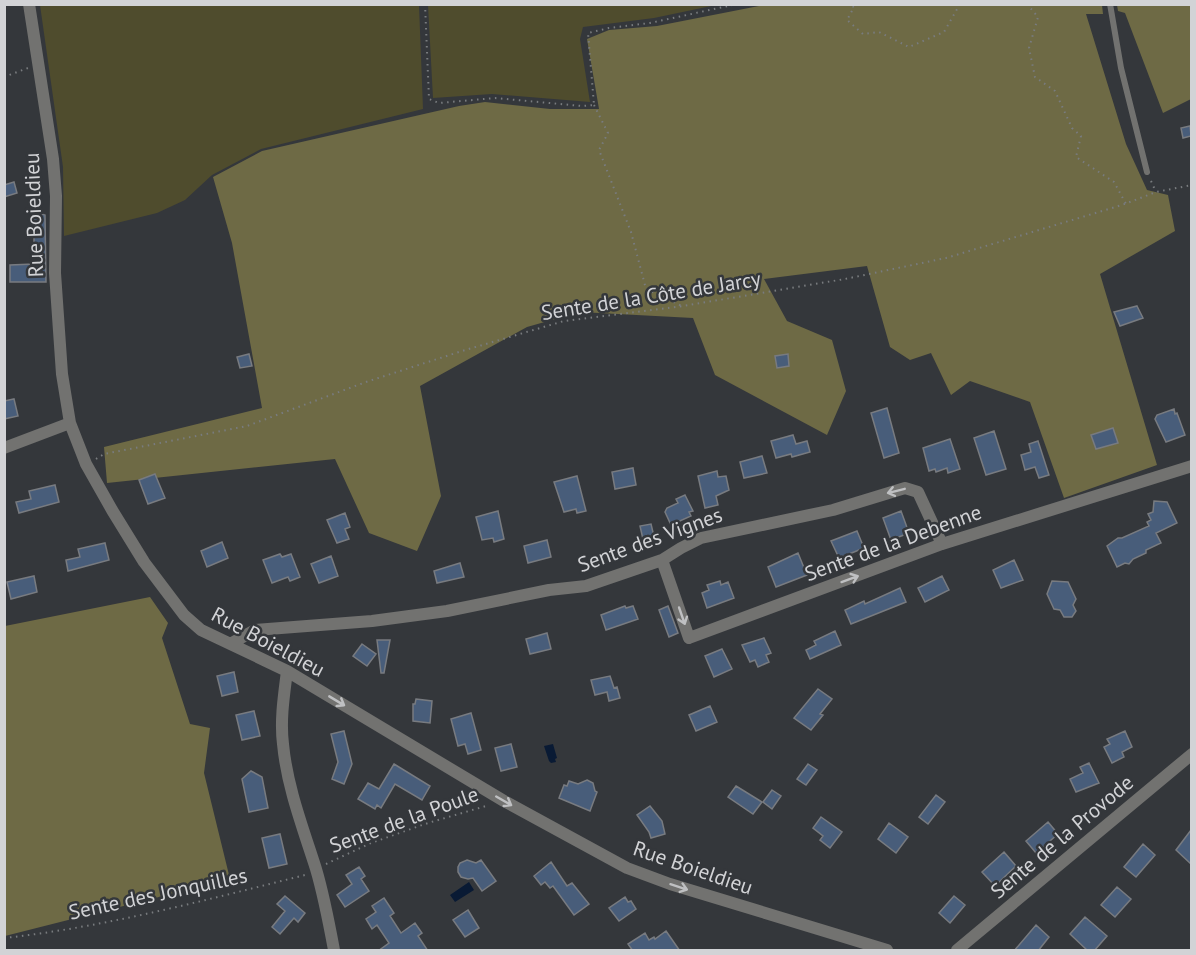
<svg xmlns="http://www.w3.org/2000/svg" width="1196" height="955" viewBox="0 0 1196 955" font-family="'PT Sans',sans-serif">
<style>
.green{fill:#4f4c2d}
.forest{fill:#6e6a45}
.water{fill:#091a34}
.building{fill:#485d7a;stroke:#787b80;stroke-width:1.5}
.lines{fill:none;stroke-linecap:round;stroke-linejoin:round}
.path{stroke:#797c7f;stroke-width:2;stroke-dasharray:1.5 4.5;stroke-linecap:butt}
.lane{stroke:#727270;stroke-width:6}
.street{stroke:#727270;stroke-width:12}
.oneway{stroke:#bfc0c2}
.labels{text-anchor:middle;stroke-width:5;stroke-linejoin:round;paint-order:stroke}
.street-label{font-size:21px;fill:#d2d3d6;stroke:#34373b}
</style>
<rect width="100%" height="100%" fill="#34373b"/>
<path class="green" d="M40,5h379l4,104 -162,40 -49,26 -27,25 -28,13 -93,23 -1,-69z
M428,5v-1l288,1 -62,13 -71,9 -3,12 10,63 -98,-8 -59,4z"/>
<path class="forest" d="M764,5h338l1,9h-17l40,130 21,46 21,5 7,36 -75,43 57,191 -93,33 -34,-96 -60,-21 -19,14 -20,-42 -21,7 -20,-13 -23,-81 -103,13 23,42 45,19 14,51 -19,44 -112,-60 -22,-57 -113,-6 -53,15 -107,59 21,110 -24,55 -48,-18 -34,-74 -228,24 -3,-36 158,-39 -30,-165 -19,-66 49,-26 197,-45 26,-4 65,7h49l-12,-70 22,-9 48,-4z
M1117,5h74v94l-28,14 -38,-100 -7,-2z
M150,597l18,26 -6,15 28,86 20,4 -6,45 26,106 -225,57v-310z"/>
<path class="water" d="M553,744l4,14 -2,1 1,3 -5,1 -2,-2 -5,-15z
M469,882l5,8 -19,12 -5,-7z"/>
<path class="building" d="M1190,126l1,10 -8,2 -2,-10z
M14,182l3,11 -13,4v-12z
M34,212l11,3 1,67h-36v-17l24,-1z
M1137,306l6,12 -23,8 -6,-14z
M249,354l3,12 -12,2 -3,-11z
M788,354l1,12 -12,2 -2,-12z
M14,399l4,17 -14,3v-18z
M887,408l12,45 -15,5 -13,-45z
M1174,409l1,5 2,-1 8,22 -19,7 -11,-23 2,-4z
M1113,428l5,15 -22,6 -5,-14z
M994,431l12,38 -20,6 -12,-37z
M793,435l3,9 11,-3 3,11 -18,5 -1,-3 -15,4 -5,-17z
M950,439l10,30 -12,4 -1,-5 -11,4 -1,-3 -6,2 -6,-23z
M1038,441l11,34 -10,3 -4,-11 -10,3 -4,-15 10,-3 -2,-8z
M762,456l5,17 -23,5 -4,-16z
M633,468l3,17 -21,4 -3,-17z
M717,471l1,6 8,-1 3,14 -13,6 2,9 -13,3 -7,-32z
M155,474l10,24 -17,6 -9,-24z
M577,476l9,35 -9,2 -1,-4 -12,3 -10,-30z
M55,485l4,17 -40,11 -3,-11 15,-3 -2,-8z
M685,495l8,16 -4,1 2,4 -20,9 -6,-13 2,-4 11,-5 -2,-4z
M1154,501l13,1 10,21 -21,10 5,10 -15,7v3l-13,6 -4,5 -4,-1 -8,4 -10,-21 11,-8h4l27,-12 -2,-4 4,-2 -3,-6 5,-2z
M498,511l6,28 -10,3 -1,-4 -11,2 -6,-23z
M901,511l8,22 -18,7 -8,-22z
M345,513l5,14 -5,2 4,10 -12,4 -10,-23z
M651,524l5,21 -11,3 -5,-22z
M857,531l7,17 -25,10 -8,-17z
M547,540l4,17 -23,6 -4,-17z
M222,542l6,16 -21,9 -6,-16z
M105,543l4,17 -41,11 -2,-11 14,-3 -2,-8z
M798,553l9,22 -31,12 -8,-20z
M280,554l2,3 9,-3 9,23 -10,4 -2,-4 -16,6 -9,-23z
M331,556l7,20 -19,7 -8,-19z
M1014,560l9,20 -22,8 -8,-18z
M460,563l4,14 -27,6 -3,-12z
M34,576l3,16 -26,7 -4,-17z
M942,576l7,14 -24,12 -7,-14z
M720,581l1,4 7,-3 6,16 -27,10 -5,-15 7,-3 -2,-5z
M1052,581l16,1 8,17 -3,6 3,6 -4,6h-8l-4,-7 -6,-1 -7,-15z
M900,588l6,14 -55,22 -6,-14 19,-9 1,3z
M625,606l1,2 7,-2 5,13 -32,11 -5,-15z
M668,606l10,27 -9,4 -10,-27z
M835,631l6,14 -31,14 -4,-9 10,-5 -2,-4z
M547,633l4,16 -21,5 -4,-15z
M764,638l7,15 -5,2 3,7 -11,5 -3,-7 -5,2 -8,-17z
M377,640h13l-6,33h-3z
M362,644l14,10 -9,12 -14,-10z
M722,649l10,20 -18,8 -9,-21z
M234,672l4,20 -16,4 -5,-20z
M610,676l4,12 3,-1 3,11 -11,3 -2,-9 -12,3 -4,-15z
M818,689l14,10 -12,15 3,1 -12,15 -17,-12z
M416,699l16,2 -2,22 -17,-2v-17h2z
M710,706l7,16 -21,9 -7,-16z
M254,711l6,25 -18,4 -6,-25z
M471,713l10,37 -13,4 -3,-10 -7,2 -7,-27z
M344,731l8,33 -8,20 -12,-5 6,-17 -7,-28z
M1125,731l7,16 -10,5 2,5 -12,6 -8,-16 6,-3 -3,-5z
M511,744l6,23 -16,4 -6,-23z
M1089,763l10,20 -23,9 -6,-13 13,-6 -3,-6z
M394,764l36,22 -8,14 -27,-16 -14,24 -4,-3 -2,4 -17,-10 10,-16 11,6z
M808,764l9,6 -11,15 -9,-6z
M251,771l11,6 6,31 -19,4 -7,-33z
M587,780l6,3 2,8 2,1 -7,19 -31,-13 5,-13 3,1 2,-5 9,3z
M736,786l26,16 -9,12 -25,-17z
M772,790l9,6 -9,13 -9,-7z
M936,795l9,7 -17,22 -9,-7z
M650,806l12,15 3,13 -14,4 -2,-6 -12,-17z
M821,817l21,15 -12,16 -10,-8 3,-4 -10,-8z
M1048,822l10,12 -22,19 -10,-12z
M889,823l19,14 -12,16 -18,-14z
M1191,830v34l-15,-14z
M280,834l7,30 -18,4 -7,-30z
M1143,844l12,11 -19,22 -12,-10z
M1004,852l12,14 -21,20 -13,-14z
M467,860l9,3 5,-3 15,21 -14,10 -9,-13 -5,1 -7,-2 -3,-5v-5l2,-4z
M551,862l16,24 5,-3 17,21 -15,11 -21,-29 -3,2 -5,-6 -4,3 -7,-9z
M359,867l6,9 -4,3 8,12 -24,16 -8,-12 15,-11 -6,-9z
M1117,887l14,12 -16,18 -14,-12z
M285,896l20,17 -7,9 -4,-4 -14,16 -8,-7 13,-16 -8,-7z
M954,896l11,9 -15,18 -11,-10z
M625,897l3,5 3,-1 5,8 -17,12 -10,-13z
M384,898l10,15 -4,3 11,17 14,-10 7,10 -4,3 10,15h-50l11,-8 -12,-18 -5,4 -6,-10 10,-7 -4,-6z
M468,910l11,18 -14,9 -12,-17z
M1085,917l22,19 -13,15h-6l-18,-17z
M1036,925l13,12 -11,14h-24z
M666,931l14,20h-47l-5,-7 17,-11 4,7 5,-3 1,2z"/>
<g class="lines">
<path class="path" d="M425,4l4,95 10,4 56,-5 87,8 12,-1 -6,-72 21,-5 41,-5 87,-19
M847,4l7,3 -7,13 16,14 16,-2 30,15 35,-15 16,-28
M1027,4l11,13 -9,31 6,29 20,14 17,37 9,8 -5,21 38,25 12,22
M4,77l24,-9
M594,105l14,28 -9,17 32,82 15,57 36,17
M1151,181l5,11
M96,459l8,-5 143,-28 119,-44 96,-31 102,-30 119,-15 162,-27 101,-21 176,-53 34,-13 36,-7
M326,864l45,-21 57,-20 58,-17
M4,938c102,-11 202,-38 301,-63"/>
<path class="lane" d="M1110,4l11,64 26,104"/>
<path class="street" d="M29,4l24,155 3,37 -1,77 7,101 8,49 16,41 26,46 32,52 40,53 17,15 86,41 217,130 123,67 43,16 217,66
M4,448l66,-25
M662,560l27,78 253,-94 250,-78
M232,643l23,-13 117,-9 75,-10 102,-21 37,-4 76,-26 19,-12 20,-10 132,-28 72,-22 13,4 24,52
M287,671c-3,24 -7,49 -4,73 4,43 20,84 33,125 8,27 13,54 18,81
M957,950l235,-196"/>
</g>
<defs><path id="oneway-shaft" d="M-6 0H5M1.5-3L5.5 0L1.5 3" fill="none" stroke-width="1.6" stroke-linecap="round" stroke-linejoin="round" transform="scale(1.5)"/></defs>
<g class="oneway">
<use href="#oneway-shaft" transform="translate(896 491) rotate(166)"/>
<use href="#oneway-shaft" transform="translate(850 579) rotate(-20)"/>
<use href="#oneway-shaft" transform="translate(682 616) rotate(71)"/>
<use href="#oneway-shaft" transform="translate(337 701) rotate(31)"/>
<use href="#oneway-shaft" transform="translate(504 801) rotate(30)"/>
<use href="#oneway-shaft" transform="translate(679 887) rotate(18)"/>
</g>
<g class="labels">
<g class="street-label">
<text transform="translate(34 215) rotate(-92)" y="7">Rue Boieldieu</text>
<text transform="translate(651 296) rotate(-9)" y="7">Sente de la Côte de Jarcy</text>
<text transform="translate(650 540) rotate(-20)" y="7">Sente des Vignes</text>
<text transform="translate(893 543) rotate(-20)" y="7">Sente de la Debenne</text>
<text transform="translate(268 642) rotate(28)" y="7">Rue Boieldieu</text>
<text transform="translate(404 820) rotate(-20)" y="7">Sente de la Poule</text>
<text transform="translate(1062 837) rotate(-40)" y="7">Sente de la Provode</text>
<text transform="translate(693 868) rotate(19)" y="7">Rue Boieldieu</text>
<text transform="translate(158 894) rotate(-12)" y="7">Sente des Jonquilles</text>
</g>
</g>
<rect width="1196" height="955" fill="none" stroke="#d2d3d6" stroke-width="12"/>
</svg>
